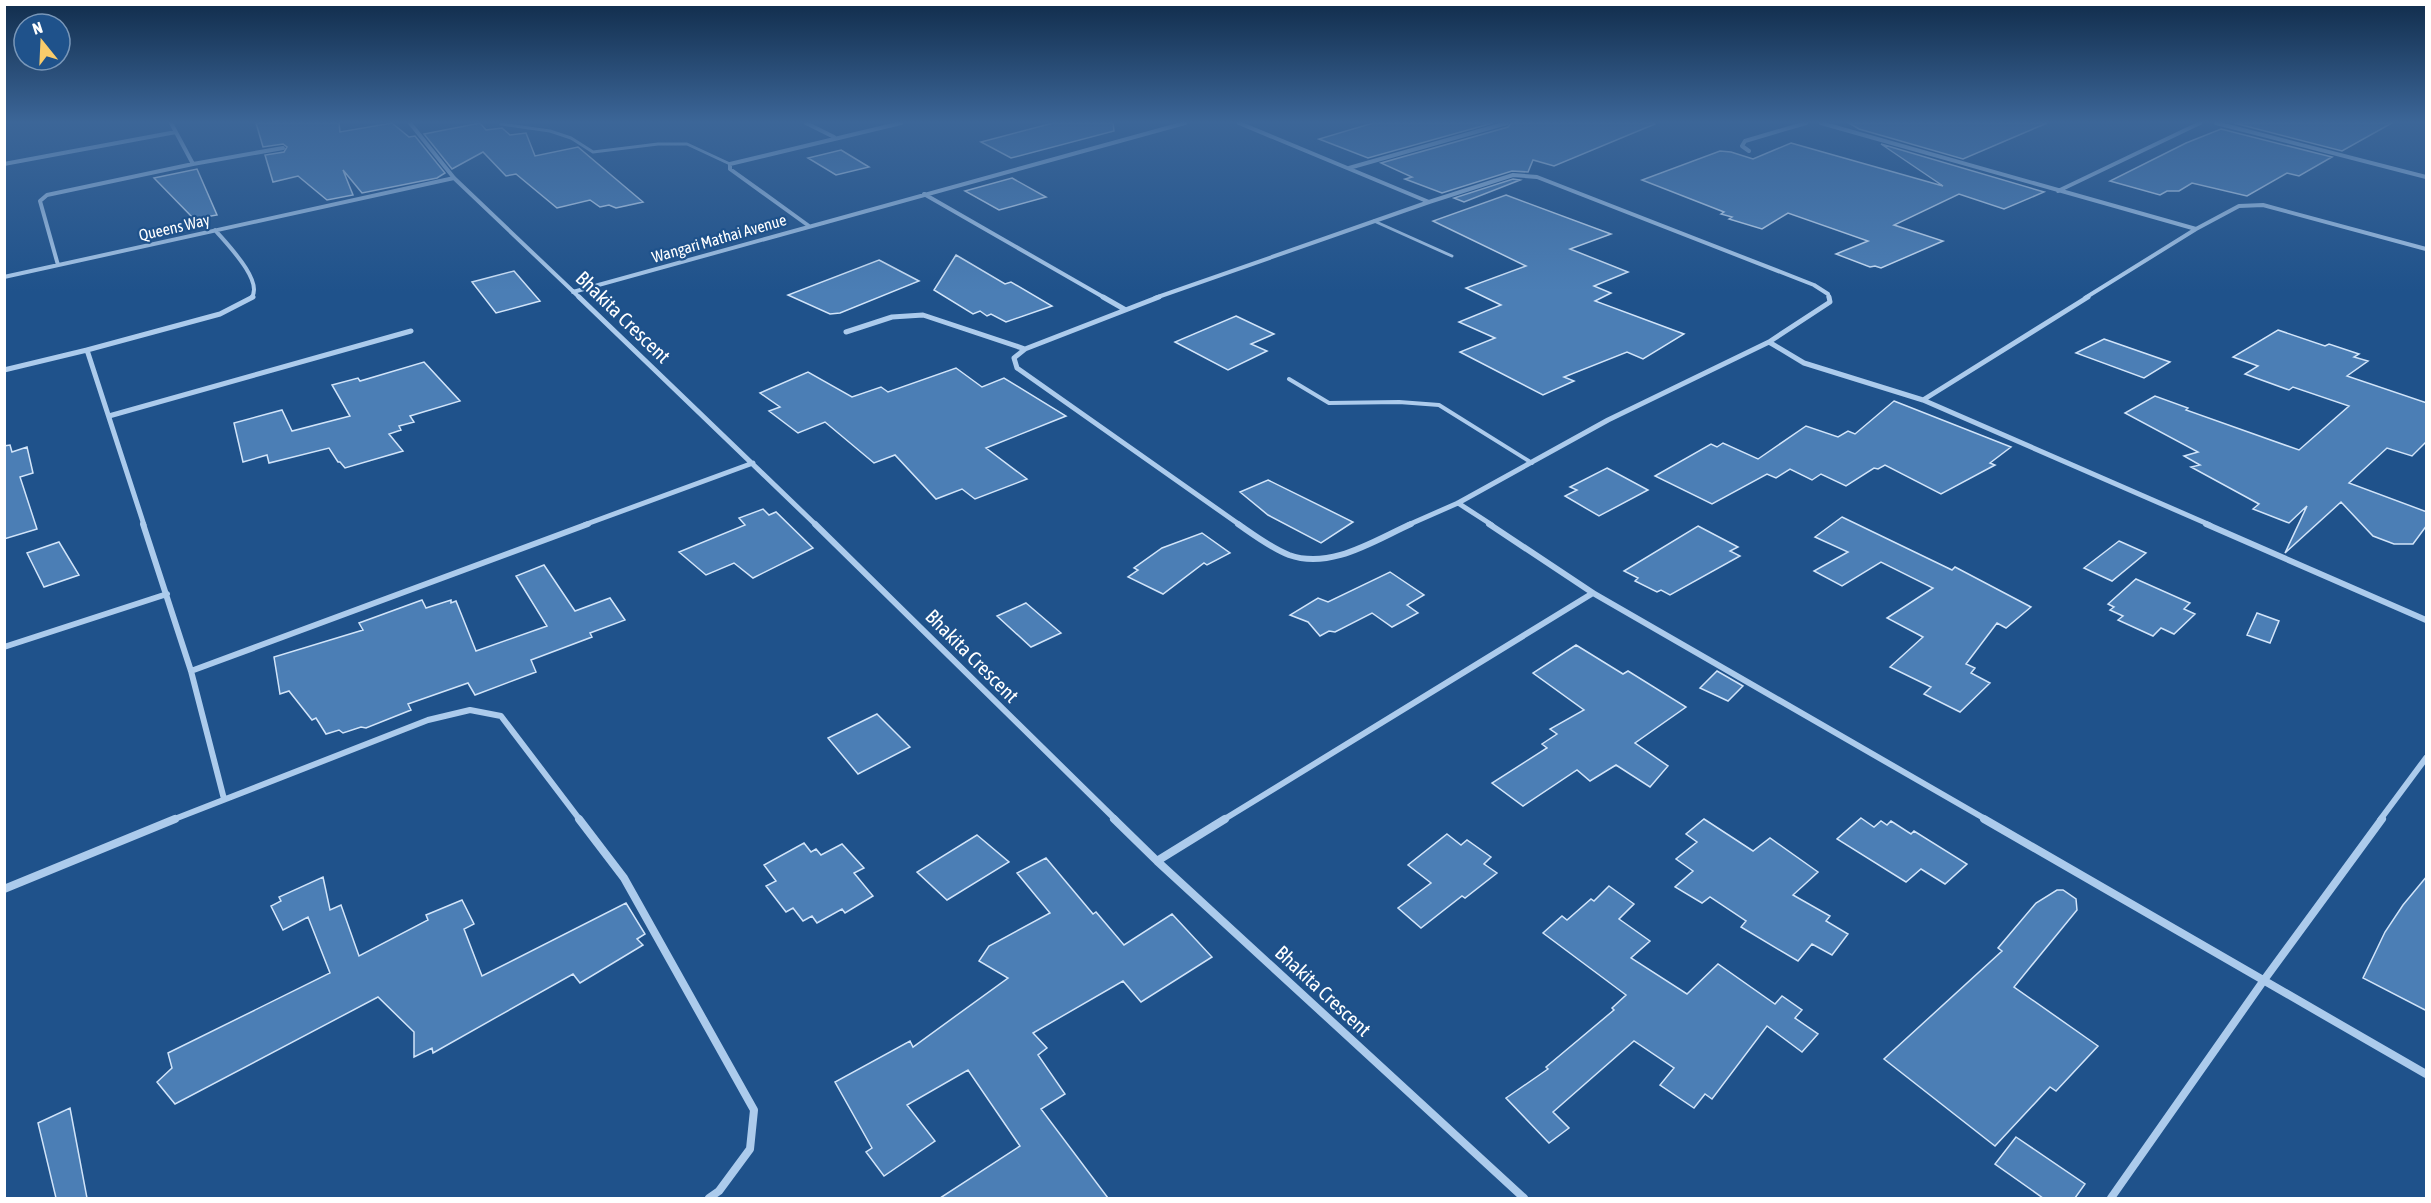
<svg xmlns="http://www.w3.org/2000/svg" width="2431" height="1203" viewBox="0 0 2431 1203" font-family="'Asap Condensed',sans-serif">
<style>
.building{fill:#4b7eb5;stroke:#d1e4f9;stroke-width:1.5}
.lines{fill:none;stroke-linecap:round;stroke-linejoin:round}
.service-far1{stroke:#accbec;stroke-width:3}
.service{stroke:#accbec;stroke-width:4}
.minor-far3{stroke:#accbec;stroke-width:4}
.minor-far2{stroke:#accbec;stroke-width:5}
.minor-far1{stroke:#accbec;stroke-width:6}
.minor{stroke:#accbec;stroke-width:8}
.labels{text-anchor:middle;stroke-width:4.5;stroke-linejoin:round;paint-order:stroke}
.far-street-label{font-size:16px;fill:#fff;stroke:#1f528b}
.street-label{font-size:20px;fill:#fff;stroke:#1f528b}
</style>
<rect width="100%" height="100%" fill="#1f528b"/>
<path class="building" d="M256,123h83l1,9 52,-9 17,14 6,-1 30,37 -8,5 -75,15 -19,-23 10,25 -26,5 -29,-24 -25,6 -8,-27 19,-3 3,-5 -4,-3 -20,3z
M480,123l6,7 16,-2 8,7 16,-2 9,23 43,-9 65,55 -27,6 -7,-3 -9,2 -10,-7 -33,8 -41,-34 -10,2 -23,-24 -31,17 -28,-35z
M1053,123h60l1,8 -103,27 -30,-16z
M1373,123h120l-125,35 -49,-19z
M1511,123h144v1l-101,42 -21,-6 -5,12 -16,-1 -70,22 -37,-14 7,-2 -31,-14 127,-36z
M1849,123h198l-84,36 -104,-30z
M2234,123h158l-50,28z
M2221,129l111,28 -33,19 -12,-3 -40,23 -55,-13 -13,8h-12l-7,4 -50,-14 76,-38z
M1791,143l152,43 -62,-42 163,48 -40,17 -45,-15 -65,31 49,16 -62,27 -6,-2 -5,1 -34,-13 32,-13 -80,-28 -26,16 -33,-10 3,-2 -11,-3 3,-2 -82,-32 78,-29 11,1 22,7z
M841,150l28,17 -33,8 -28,-17z
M197,169l20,46 -23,4 -40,-41z
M1012,178l34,19 -47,13 -34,-19z
M1513,179l7,1 -56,22 -10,-4z
M1506,195l105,39 -41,15 58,23 -34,14 17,7 -16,8 89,33 -41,25 -16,-7 -63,25 10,4 -31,14 -83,-43 35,-14 -36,-16 42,-17 -35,-17 60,-22 -93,-45z
M956,255l49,29 6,-2 41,24 -46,16 -15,-8 -4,2 -7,-5 -7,3 -39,-24z
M879,260l40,21 -79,32 -10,1 -42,-19z
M514,271l26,30 -44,12 -24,-31z
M1236,316l38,18 -23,10 16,7 -39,19 -53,-28z
M2278,330l47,16 4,-2 30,10 -5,3 14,4 -21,15 80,27v38l-15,15 -25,-8 -38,35 78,29v13l-14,19h-19l-21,-8 -32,-34 -56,51 22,-47 -18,17 -36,-14 6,-5 -68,-37 9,-2 -16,-9 14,-4 -73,-39 30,-17 33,12 -2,2 113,40 50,-44 -56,-19 -4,3 -44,-16 13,-8 -25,-9z
M2104,339l66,23 -26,16 -68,-25z
M424,362l36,39 -50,15 4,6 -15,4 2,4 -12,4 14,17 -58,17 -5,-6h-2l-9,-14 -60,15 -2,-8 -24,7 -9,-39 48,-13 10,21 58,-15 -18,-31 26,-7 2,3z
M956,368l26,19 22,-9 62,38 -80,32 41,31 -52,20 -13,-10 -26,10 -41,-44 -21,8 -49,-41 -27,11 -29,-22 11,-4 -20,-14 48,-21 44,25 29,-10 7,5z
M1894,401l117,46 -21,16 5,2 -54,29 -56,-29 -7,4 -4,-1 -28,18 -25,-12 -9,6 -22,-11 -14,9 -9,-4 -55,30 -57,-28 56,-32 6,3 6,-4 35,16 48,-33 32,11 10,-6 7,3z
M10,445l2,7 15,-5 6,26 -13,4 17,52 -33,10v-93z
M1607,468l41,22 -49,26 -34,-20 12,-6 -7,-3z
M1268,480l85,42 -32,21 -53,-28 -28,-23z
M763,509l6,6 7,-3 37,36 -60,30 -19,-15 -28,12 -27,-23 66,-27 -6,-7z
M1842,517l110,53 3,-3 76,40 -25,21 -9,-5 -31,41 9,4 -4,5 19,10 -30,29 -36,-18 7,-7 -41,-20 33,-30 -36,-19 46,-30 -52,-26 -39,24 -28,-15 34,-19 -33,-15z
M1698,526l40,21 -8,4 10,5 -70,39 -9,-5 -4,2 -22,-11 3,-3 -14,-7z
M1202,533l28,20 -23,12 -3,-2 -41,31 -35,-17 10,-7 -4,-2 28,-20z
M2119,541l27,12 -34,28 -28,-13z
M59,542l20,33 -35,12 -17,-34z
M544,565l31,46 35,-13 15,22 -35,13 2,4 -61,23 5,12 -61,23 -7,-12 -60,21 3,6 -45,18 -5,-1 -18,6 -4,-3 -13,4 -10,-16 -4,2 -23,-29 -9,3 -6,-37 89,-27 -4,-7 63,-23 4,8 25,-8v3l5,-2 20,50 71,-25 -31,-50z
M1390,572l34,23 -17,10 11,8 -26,14 -20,-14 -37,19 -6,-1 -9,5 -12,-14 -18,-7 28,-17 10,4z
M2136,579l54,24 -6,6 11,5 -21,20 -13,-6 -8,8 -35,-16 5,-4 -13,-6 4,-3 -6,-3z
M1026,603l35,30 -30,14 -34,-31z
M2257,613l22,8 -9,22 -23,-8z
M1576,645l47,29 5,-3 58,36 -51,36 33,23 -18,21 -34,-22 -26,16 -13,-11 -54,36 -31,-23 55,-35 -5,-4 15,-10 -7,-5 34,-19 -51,-37z
M1717,671l26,15 -15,15 -28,-13z
M877,714l33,33 -52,27 -30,-36z
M1861,818l13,9 7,-6 6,4 4,-4 20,13 3,-3 53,33 -22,20 -24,-15 -15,13 -69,-43z
M1704,819l49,32 17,-13 48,34 -25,23 37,21 -4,5 22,13 -16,21 -20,-11 -14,17 -57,-34 5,-6 -36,-24 -8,6 -27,-16 18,-16 -17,-12 21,-17 -11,-8z
M1447,834l14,11 6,-5 24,17 -7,7 13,9 -32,25 -3,-2 -41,32 -23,-20 33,-25 -23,-18z
M977,835l32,27 -62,38 -30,-28z
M804,843l7,9 5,-3 5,6 21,-11 22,24 -10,5 19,23 -28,17 -3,-4 -25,14 -5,-7 -9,5 -10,-13 -7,4 -20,-26 10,-5 -12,-16z
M1046,858l47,56 3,-2 28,33 48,-31 40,43 -71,45 -18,-21 -90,52 14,15 -9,7 27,39 -24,15 67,89h-168l80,-52 -52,-76 -61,35 28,36 -51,35 -18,-24 6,-4 -37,-66 75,-41 3,6 95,-69 -29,-17 10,-15 61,-33 -33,-40z
M2427,876v135l-64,-33 22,-46 18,-27z
M323,877l7,33 11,-5 18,51 69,-36 -2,-5 36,-15 12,24 -10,5 18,47 144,-73 19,31 -8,5 6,6 -63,38 -7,-9 -140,79 -1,-5 -18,9v-25l-36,-35 -203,107 -18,-22 15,-14 -4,-15 162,-80 -22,-56 -25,13 -12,-24 10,-5 -2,-4z
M1609,886l25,18 -15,15 31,22 -19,17 56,36 31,-30 57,40 7,-8 20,14 -7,8 23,16 -16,18 -35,-26 -55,73 -7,-5 -11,14 -34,-23 14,-17 -40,-27 -81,71 16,16 -20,15 -43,-45 42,-29 -2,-2 68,-57 -2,-2 14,-13 -83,-62 19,-17 5,4 24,-21 3,2z
M2057,890h6l13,9 1,11 -63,77 84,59 -42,45 -6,-4 -55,59 -111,-87 118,-108 -4,-3 38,-45z
M70,1108l17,90h-31l-18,-75z
M2016,1137l69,47 -10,14h-32l-48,-34z"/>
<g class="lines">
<path class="service-far1" d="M501,124l49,7 21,7 22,14 65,-8h29l43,20
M1374,221l78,35"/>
<path class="service" d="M1289,379l40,24 70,-1 40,3 93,58"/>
<path class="minor-far3" d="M171,123l22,41
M410,123l44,55 126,120
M806,123l28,14
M1239,123l190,79 84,-27 24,2 277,108 14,9 1,4
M1821,123l375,106
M2216,123l210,54
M1749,151l-7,-5 3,-5 61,-18
M4,164l172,-32
M1349,168l158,-45
M2058,191l142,-68
M924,194l181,104
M809,226l-79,-57v-5l171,-41
M215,230c11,13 50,52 36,68
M58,265l-18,-64 7,-6 146,-31 90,-16
M4,277l450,-99
M573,292l612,-169
M1155,298l274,-96
M2085,298l111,-69 43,-23 24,-1 163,44"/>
<path class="minor-far2" d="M579,297l237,228
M1103,297l21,12
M1159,297l-134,52 -11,9 3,10 223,157
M1829,297l1,5 -61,40 35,21 119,37
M2088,297l-165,103 287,125
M846,332l46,-15 31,-2 102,34
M87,350l133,-36 33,-17
M4,370l83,-20 57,175
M109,416l302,-85
M1458,503l34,22
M584,525l169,-62
M1408,525l50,-22 150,-83 161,-78"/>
<path class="minor-far1" d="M143,524l48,147 33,128
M815,524l301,296
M1238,524c16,11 33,24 51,31 42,15 86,-15 122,-31
M1489,524l104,69 394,227
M2206,524l220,96
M4,647l163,-53
M191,671l397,-147
M172,820l256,-100 42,-10 31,6 79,104
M1223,820l370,-227
M2380,820l46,-62"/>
<path class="minor" d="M579,819l45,59 130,232 -4,39 -31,42 -10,7
M1114,819l43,42 367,337
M1984,819l442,255
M1157,861l68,-42
M4,889l171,-70
M2111,1198l153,-218 118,-161"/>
</g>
<linearGradient id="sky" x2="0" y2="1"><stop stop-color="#112d4c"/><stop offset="0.42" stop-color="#3c6698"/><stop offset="1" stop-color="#3c6698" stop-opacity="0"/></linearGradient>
<rect width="2431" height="291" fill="url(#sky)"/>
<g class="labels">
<g class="far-street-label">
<text transform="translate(174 227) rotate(-13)" y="6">Queens Way</text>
<text transform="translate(719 238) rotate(-16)" y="6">Wangari Mathai Avenue</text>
</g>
<g class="street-label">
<text transform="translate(623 317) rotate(44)" y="7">Bhakita Crescent</text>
<text transform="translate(972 656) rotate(45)" y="7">Bhakita Crescent</text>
<text transform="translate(1323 991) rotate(43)" y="7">Bhakita Crescent</text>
</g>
</g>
<rect width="2431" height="1203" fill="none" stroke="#ffffff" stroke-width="12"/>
<g transform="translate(42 42) rotate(342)"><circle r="28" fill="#1f528b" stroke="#7997b9" stroke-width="1.5"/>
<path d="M0-4.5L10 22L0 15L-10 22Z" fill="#facc6b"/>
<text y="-9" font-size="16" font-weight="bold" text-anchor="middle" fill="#ffffff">N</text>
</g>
</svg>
